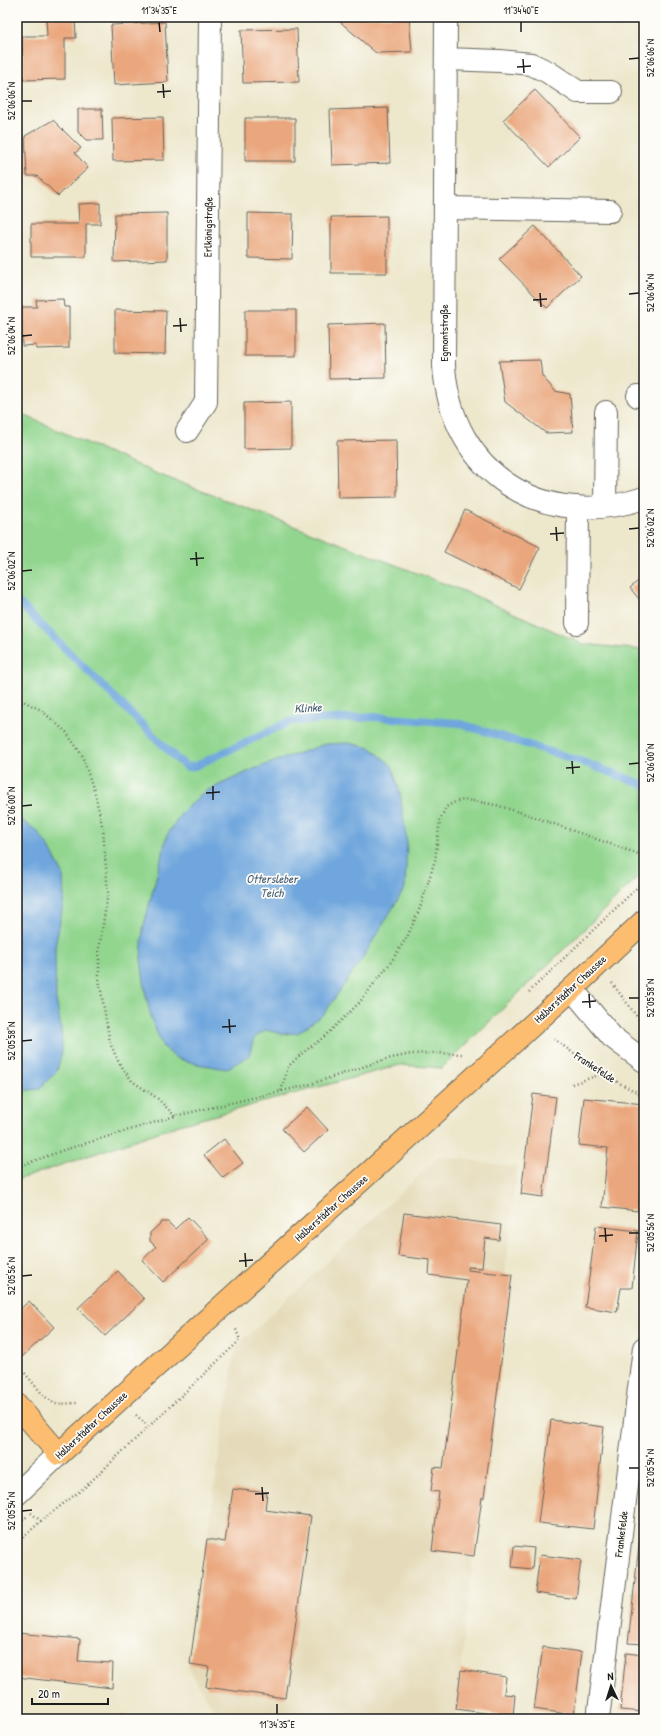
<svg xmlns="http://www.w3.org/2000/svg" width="661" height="1736" viewBox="0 0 661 1736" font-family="'Patrick Hand',sans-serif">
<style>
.built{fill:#e5dbba}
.green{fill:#91d58e;stroke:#567855}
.water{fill:#6ea6dd;stroke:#45617c}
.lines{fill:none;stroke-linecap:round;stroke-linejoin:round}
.stream{stroke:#6ea6dd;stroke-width:8}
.building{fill:#eaa67b}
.minor-casing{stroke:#65635a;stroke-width:24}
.major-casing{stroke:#65635a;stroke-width:24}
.path{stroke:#65635a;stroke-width:2.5;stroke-dasharray:1 3;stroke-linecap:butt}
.minor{stroke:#fff;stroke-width:22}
.major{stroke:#fcbd6f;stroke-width:22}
.ticks{fill:none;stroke:#1c1c1c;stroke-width:1.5}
.labels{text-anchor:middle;stroke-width:3.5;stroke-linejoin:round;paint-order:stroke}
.street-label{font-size:11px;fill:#1c1c1c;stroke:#fdfcf7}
.water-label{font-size:12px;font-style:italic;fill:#415a73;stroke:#fdfcf7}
.neatline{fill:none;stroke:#1c1c1c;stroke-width:1.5}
.ticks-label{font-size:10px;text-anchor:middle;fill:#1c1c1c}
</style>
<rect width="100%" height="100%" fill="#fdfcf7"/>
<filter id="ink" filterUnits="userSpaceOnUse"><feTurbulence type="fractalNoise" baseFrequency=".025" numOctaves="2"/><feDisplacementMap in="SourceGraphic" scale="8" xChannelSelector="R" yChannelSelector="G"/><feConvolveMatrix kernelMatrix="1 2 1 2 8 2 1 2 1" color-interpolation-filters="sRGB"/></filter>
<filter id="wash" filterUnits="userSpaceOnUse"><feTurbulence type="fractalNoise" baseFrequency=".012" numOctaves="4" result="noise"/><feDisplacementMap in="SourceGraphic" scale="16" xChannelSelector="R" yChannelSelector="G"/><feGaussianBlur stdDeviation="0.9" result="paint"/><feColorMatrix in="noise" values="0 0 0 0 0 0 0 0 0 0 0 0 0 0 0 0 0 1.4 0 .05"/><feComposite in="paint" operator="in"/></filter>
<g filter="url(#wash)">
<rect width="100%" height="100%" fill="#ede7cc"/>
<path class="built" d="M440,1156l77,11 -62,552h-243l1,-11 -25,-40 47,-320z"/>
<path class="green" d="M17,412l138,61 314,120 114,51 61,6v221l-202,197 -42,-3 -221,60 -162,55z"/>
<path class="water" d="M349,743l22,5 21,18 8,27 7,50 -2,45 -42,69 -39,57 -26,19 -16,1 -16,-4 -12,8 -5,18 -23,13 -29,-5 -21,-6 -13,-11 -11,-26 -6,-25 -5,-37 2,-30 24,-94 16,-24 23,-20 48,-22 71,-25z
M17,817l20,14 13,18 13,25 1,25 -9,49 1,51 5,29 1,23 -5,20 -18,18 -18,2h-4z"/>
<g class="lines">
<path class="stream" d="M17,601l161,159 9,7 8,-1 96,-45 85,-4 82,6 122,38 64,24"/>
</g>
<g id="blocks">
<path class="building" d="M46,17h29l1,21h-11v41l-42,1 -1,-44h25z
M338,17h71l3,35 -36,1 -38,-33z
M165,22l3,60 -54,3 -3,-60z
M297,29l2,53 -56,1 -2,-53z
M535,90l45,47 -31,30 -46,-47z
M388,108l2,55 -58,2 -2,-55z
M78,109h24l1,31h-17l-8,-8z
M163,117l1,43 -51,1 -1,-43z
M245,118h50v43h-50z
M53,120l28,28 -6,5 13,15 -30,28 -21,-20h-10l-2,-40z
M100,203v21h-14v33h-55v-33h48l-1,-20z
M167,213v47l-53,2 1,-48z
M248,213l45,1 -1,45 -44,-1z
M387,216v57h-56v-56z
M535,226l46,50 -34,32 -48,-49z
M63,299l1,8h5v41l-33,1v-4l-14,1v-39h15l-1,-7z
M115,310l51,1 -1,43 -50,-1z
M245,310h51v46h-51z
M385,323l1,55 -57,1 -1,-54z
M540,360l2,16 13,15 15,3 3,38 -27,1 -41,-31 -6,-41z
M291,402v46l-47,1v-46z
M396,440l1,57 -59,1 -1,-57z
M465,510l75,37 -21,42 -75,-37z
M644,576v29l-14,-17z
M533,1094l23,3 -13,100 -22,-3z
M584,1098l60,6v55l-6,52 -36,-4 6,-59 -29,-3z
M307,1107l21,23 -24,22 -22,-23z
M224,1139l19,24 -20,15 -19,-23z
M404,1213l97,12 -2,15 -14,-2 -3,30 -14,-1v3l44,5 -28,223 -2,-1 -8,59 -42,-5 7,-59 -8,-1 3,-24 9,1 24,-188 -38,-5 1,-15 -32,-4z
M188,1217l21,22 -46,43 -21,-22 14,-13 -6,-6v-8l12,-11h6l7,7z
M596,1226l42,5 -6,57h-11l-4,24 -32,-5z
M118,1271l26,28 -39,37 -27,-28z
M29,1301l25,26 -32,30 -5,-6v-39z
M551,1420l53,7 -11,102 -55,-6z
M233,1489l34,4 -2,17 46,6 -26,182 -79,-11 3,-20 -19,-3 17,-125 18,3z
M642,1518h2v126l-16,-1z
M514,1546l20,2 -2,21 -20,-2z
M540,1555l41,5 -5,39 -41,-6z
M17,1633l63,6 -2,22 35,2 -1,25 -95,-11z
M543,1647l39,5 -8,63 -40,-6z
M626,1653l18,2v57l-24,-2z
M461,1670l45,7 -2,17 11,1 -2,22 -57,-8z
M120,1715l19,3v1h-19z"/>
</g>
</g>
<g filter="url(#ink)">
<use href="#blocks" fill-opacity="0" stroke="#65635a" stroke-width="1"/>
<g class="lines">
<defs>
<path id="minor" d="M446,17l-2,349c7,107 99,166 200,132
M446,59l54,2 31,3 17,8 30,20h33
M445,208l165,3
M638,396h6
M187,431l19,-29 4,-385
M605,506l1,-94
M577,623l1,-116
M572,989l40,48 32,24
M17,1494l42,-40
M598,1719l46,-371"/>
<path id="major" d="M17,1405l42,49 513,-465 72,-68"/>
</defs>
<use href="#minor" class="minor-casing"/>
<use href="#major" class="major-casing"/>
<path class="path" d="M17,698l24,12 25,22 16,23 13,39 8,35 5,64 -9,56v30l11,64 9,20 13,18 25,17 18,18
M612,983l32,43
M529,992l115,-111
M554,1039l48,35 42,22
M572,1084l30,-10
M281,1091l7,-24 12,-12 25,-19 34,-33 32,-41 17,-27 12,-27 15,-48 5,-40 6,-13 11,-6 11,-1 28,5 30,9 118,42
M17,1167l47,-17 111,-34 133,-31 79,-26 24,-5 22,-1 31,1
M17,1364l27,32 11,8 23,-1
M136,1415l12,11
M31,1513l10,8
M17,1526l10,-10
M17,1543l24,-22 44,-34 155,-147 -5,-13"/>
<use href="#minor" class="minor"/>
<use href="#major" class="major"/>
</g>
</g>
<path class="ticks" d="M159,22l1,10M521,22v10M523,59l1,14M629,59l10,-1M517,67l14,-1M163,84l1,14M157,92l14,-1M22,101h10M540,293l1,14M629,294l10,-1M533,300l14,-1M180,318l1,14M173,326l14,-1M22,336l10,-1M556,527l1,14M629,529l10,-1M550,534l14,-1M196,552l1,14M190,559l14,-1M22,571l10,-1M572,761l1,13M629,764l10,-1M566,768l14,-1M213,786v14M206,793l14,-1M22,806l10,-1M589,994l1,14M629,998h10M582,1002l14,-1M229,1019l1,14M222,1027l14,-1M22,1041l10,-1M605,1228l1,14M629,1233h10M599,1236l14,-1M245,1253l1,14M239,1261l14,-1M22,1276l10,-1M629,1468h10M262,1487l1,14M255,1494l14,-1M22,1511l10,-1M277,1704v10"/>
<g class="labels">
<g class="street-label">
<text transform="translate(208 227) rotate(-89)" y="4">Erlkönigstraße</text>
<text transform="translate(444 333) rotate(-90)" y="4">Egmontstraße</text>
<text transform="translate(570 989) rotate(-43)" y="4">Halberstädter Chaussee</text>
<text transform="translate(595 1067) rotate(33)" y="4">Frankefelde</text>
<text transform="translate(331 1208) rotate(-42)" y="4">Halberstädter Chaussee</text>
<text transform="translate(91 1425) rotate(-43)" y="4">Halberstädter Chaussee</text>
<text transform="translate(621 1534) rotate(-83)" y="4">Frankefelde</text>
</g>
<g class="water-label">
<text transform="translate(308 708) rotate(-3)" y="4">Klinke</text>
<text x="272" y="883">Ottersleber<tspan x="272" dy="14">Teich</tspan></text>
</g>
</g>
<rect width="661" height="1736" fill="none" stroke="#fdfcf7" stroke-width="44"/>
<g transform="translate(611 1686) rotate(356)" stroke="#fdfcf7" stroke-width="3" paint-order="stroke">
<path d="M0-3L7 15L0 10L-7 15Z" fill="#1c1c1c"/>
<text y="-6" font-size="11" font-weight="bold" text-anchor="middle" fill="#1c1c1c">N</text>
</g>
<path d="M32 1698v6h76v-6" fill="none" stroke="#1c1c1c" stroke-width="2"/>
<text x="38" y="1698" font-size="12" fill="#1c1c1c" stroke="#fdfcf7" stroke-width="3" paint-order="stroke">20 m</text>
<rect x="22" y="22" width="617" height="1692" class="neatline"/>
<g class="ticks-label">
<text x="159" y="14">11°34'35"E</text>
<text x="521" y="14">11°34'40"E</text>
<text transform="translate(650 58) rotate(-90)" y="4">52°06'06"N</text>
<text transform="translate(11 101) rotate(-90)" y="4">52°06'06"N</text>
<text transform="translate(650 293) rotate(-90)" y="4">52°06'04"N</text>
<text transform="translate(11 336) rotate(-90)" y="4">52°06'04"N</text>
<text transform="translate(650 528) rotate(-90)" y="4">52°06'02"N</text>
<text transform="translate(11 571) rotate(-90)" y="4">52°06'02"N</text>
<text transform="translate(650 763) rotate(-90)" y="4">52°06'00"N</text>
<text transform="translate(11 806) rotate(-90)" y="4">52°06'00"N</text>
<text transform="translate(650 998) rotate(-90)" y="4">52°05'58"N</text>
<text transform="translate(11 1041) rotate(-90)" y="4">52°05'58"N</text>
<text transform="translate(650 1233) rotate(-90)" y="4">52°05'56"N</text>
<text transform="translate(11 1276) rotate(-90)" y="4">52°05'56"N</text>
<text transform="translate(650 1468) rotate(-90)" y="4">52°05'54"N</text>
<text transform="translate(11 1511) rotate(-90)" y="4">52°05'54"N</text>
<text x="277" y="1728">11°34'35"E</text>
</g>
</svg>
